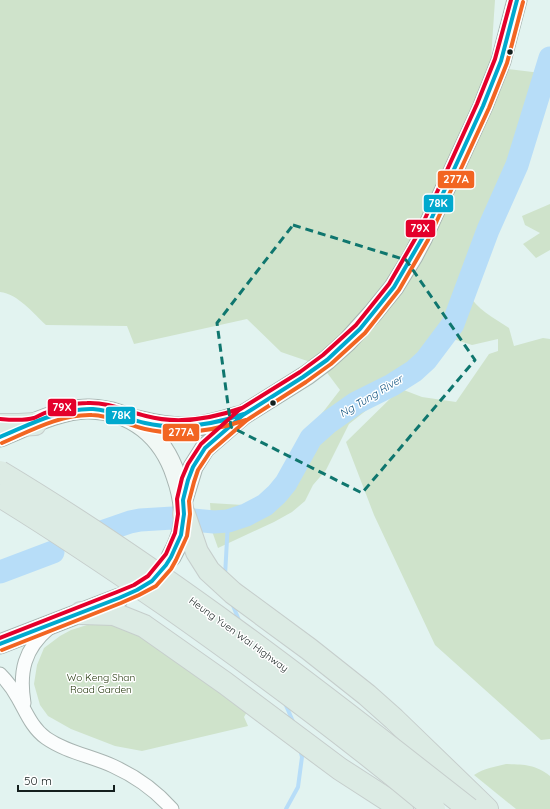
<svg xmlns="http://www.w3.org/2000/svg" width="550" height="809" viewBox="0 0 550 809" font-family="Quicksand,sans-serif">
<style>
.green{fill:#cfe3cb;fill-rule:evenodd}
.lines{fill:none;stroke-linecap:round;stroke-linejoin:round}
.stream{stroke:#b7ddf8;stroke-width:4}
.river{stroke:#b7ddf8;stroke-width:23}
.street-casing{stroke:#a7b4b1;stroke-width:15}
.secondary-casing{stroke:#a7b4b1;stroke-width:21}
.highway-casing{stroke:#c6cecc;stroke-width:24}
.street{stroke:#fbfdfd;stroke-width:13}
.secondary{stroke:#f1f8f5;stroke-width:19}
.highway{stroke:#dcebe4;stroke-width:22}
.highway-bridge-casing{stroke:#c6cecc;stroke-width:24;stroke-linecap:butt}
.highway-bridge{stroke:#dcebe4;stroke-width:22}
.bus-1-casing{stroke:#fff;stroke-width:7}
.bus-2-casing{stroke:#fff;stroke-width:7}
.bus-3-casing{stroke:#fff;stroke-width:7}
.bus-1{stroke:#00a9ce;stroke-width:4}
.bus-2{stroke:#f26522;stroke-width:4}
.bus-3{stroke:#e4002b;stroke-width:4}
.marked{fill:none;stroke:#0f766e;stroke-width:3;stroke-dasharray:8 5;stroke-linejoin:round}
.bus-dot{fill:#141f1e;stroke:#fff;stroke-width:1.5}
.labels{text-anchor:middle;stroke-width:3;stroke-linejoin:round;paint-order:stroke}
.street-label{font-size:10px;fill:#141f1e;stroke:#fff}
.park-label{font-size:10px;fill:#1b3002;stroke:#fff}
.water-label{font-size:11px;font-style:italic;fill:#105481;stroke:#fff}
.line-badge{stroke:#fff;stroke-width:1.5}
.badge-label{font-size:11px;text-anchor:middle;font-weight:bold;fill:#fff}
</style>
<rect width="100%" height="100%" fill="#e2f3f0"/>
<path class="green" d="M0,0h495l-8,119 20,-50 42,5c-33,78 -69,154 -93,235l12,-16c8,16 26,25 41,35l5,18 29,-8 7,1v400l-9,1 -106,-95 -61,-130 -28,-73 53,-52 -22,12 -28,22 -23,46 -13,15 -8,16 -13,11 -18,10 -56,26 -6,-17 -2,-28 33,2 13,-6 27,-18 6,-25 51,-66 -18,-24 -41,-14 -34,-33 -113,25 -7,-18 -81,-1c-13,-12 -28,-31 -46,-33zM447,337l25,8 26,-6v12l-9,3 -33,48 -34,-5 -21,-8 8,-5 35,-36z
M550,204v46l-14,8 -13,-14 17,-11 -15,-8 -3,-9z
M99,624l21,2 17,7 111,77 -4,7 4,9 -106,25 -27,-5 -44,-17 -23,-13 -8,-11 -6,-21 3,-19 7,-17 16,-12 11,-6 16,-5z
M506,764c19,1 28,0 44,12v33h-34l-42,-34c10,-7 21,-8 32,-11z"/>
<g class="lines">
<path class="stream" d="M225,576l3,-55
M232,603l8,20
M285,703l9,21
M286,809l12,-22 4,-30 -2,-8"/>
<path class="river" d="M104,531l26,-9 10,-2 33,-2 41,4 14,-1 18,-6 19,-10 12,-11 9,-11 25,-45 18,-16 27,-19 36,-18 22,-14 12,-11 27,-36 35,-94 29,-65 33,-107
M0,572l53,-20"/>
<defs>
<path id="street" d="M0,674c7,7 13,15 18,24 8,14 14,30 28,40 20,14 45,18 67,28 22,10 43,25 59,43
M24,703c-5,-31 0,-54 25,-75"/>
<path id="secondary" d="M137,420c44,11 59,9 101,-4
M0,437c25,-10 62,-29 89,-28 43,1 74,27 87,67 6,17 9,33 7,50 -2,12 -7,22 -12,31
M183,500l10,-33 12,-19 38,-33 64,-40 20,-15 20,-18 26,-29 21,-26 19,-31 10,-19 60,-131 18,-45 16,-61
M0,644l119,-46"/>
<path id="highway" d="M0,425h19l16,-1
M184,514l13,38 12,19 24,22 76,56 58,46 27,24 93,90
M81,613l33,1 30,12 81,57 115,86 62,40"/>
</defs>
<use href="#street" class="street-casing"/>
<use href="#secondary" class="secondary-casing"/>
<use href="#highway" class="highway-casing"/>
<use href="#street" class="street"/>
<use href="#secondary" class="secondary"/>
<use href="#highway" class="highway"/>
<defs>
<path id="highway-bridge" d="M0,472c165,99 318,218 469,337
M0,496c57,35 112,72 167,110 91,64 181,131 267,203"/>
</defs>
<use href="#highway-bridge" class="highway-bridge-casing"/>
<use href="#highway-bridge" class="highway-bridge"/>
<defs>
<path id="bus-1" d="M0,437c29,-12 60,-29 93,-28 18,1 35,10 52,14 34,8 67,2 99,-9
M0,644l119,-46 18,-8 15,-9 14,-16 5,-8 10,-22 3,-21 -1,-14 5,-20 5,-13 12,-19 38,-33 60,-38 24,-17 33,-31 34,-42 29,-50 60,-131 18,-45 16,-61"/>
<path id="bus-2" d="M2,443c28,-12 58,-29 90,-28 18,0 35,10 53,14 34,8 68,2 101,-9
M2,650l119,-47 18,-8 17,-9 15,-17 5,-9 11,-24 3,-22 -1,-13 5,-19 4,-12 12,-18 37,-32 59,-38 25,-18 34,-31 34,-43 29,-50 61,-132 18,-45 16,-61"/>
<path id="bus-3" d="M0,419c11,1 24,2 34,-1 5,-2 9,-5 14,-6 13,-5 25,-9 39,-9 21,-1 39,8 59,13 33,9 65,3 96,-8
M0,638l117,-46 17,-7 14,-9 18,-22 9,-21 3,-19 -1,-15 5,-21 6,-14 13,-20 38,-34 61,-38 23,-17 33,-30 33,-41 29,-50 59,-130 18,-45 16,-59"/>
</defs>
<use href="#bus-1" class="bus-1-casing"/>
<use href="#bus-2" class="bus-2-casing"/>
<use href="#bus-3" class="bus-3-casing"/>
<use href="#bus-1" class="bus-1"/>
<use href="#bus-2" class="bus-2"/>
<use href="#bus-3" class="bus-3"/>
</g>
<path class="marked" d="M293,225l113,35 69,100 -113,133 -131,-66 -14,-104z"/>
<g class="bus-dot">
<circle cx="510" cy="52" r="3.5"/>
<circle cx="273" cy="403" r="3.5"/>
</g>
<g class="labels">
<g class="street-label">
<text transform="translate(239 634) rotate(36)" y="4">Heung Yuen Wai Highway</text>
</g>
<g class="park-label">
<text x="101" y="681">Wo Keng Shan<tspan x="101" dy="12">Road Garden</tspan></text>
</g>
<g class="water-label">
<text transform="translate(371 396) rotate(-31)" y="4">Ng Tung River</text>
</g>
</g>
<g class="line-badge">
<rect x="437" y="170" width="38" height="19" rx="4" fill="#f26522"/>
<rect x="423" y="194" width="31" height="19" rx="4" fill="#00a9ce"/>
<rect x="405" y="219" width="31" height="19" rx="4" fill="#e4002b"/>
<rect x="47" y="398" width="30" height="19" rx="4" fill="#e4002b"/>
<rect x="105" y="406" width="31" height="19" rx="4" fill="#00a9ce"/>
<rect x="162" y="423" width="38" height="19" rx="4" fill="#f26522"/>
</g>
<g class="badge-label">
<text x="456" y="183">277A</text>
<text x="438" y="207">78K</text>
<text x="420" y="232">79X</text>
<text x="62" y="411">79X</text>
<text x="121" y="419">78K</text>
<text x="181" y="436">277A</text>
</g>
<path d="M18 785v6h96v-6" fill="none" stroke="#141f1e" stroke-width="2"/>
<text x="24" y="785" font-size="12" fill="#141f1e" stroke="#ffffff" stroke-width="3" paint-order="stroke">50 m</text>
</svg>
